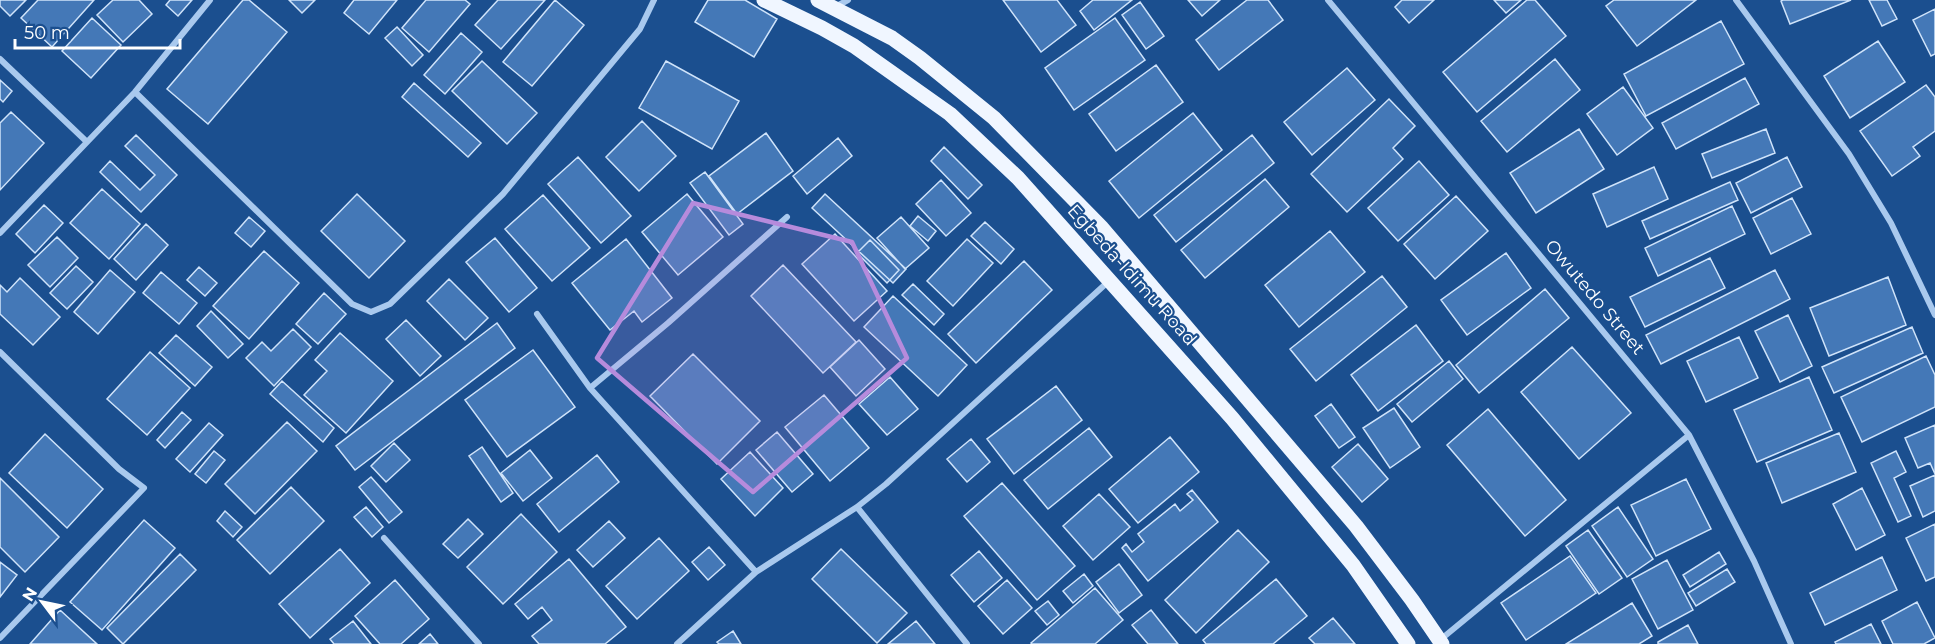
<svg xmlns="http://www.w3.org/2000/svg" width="1935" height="644" viewBox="0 0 1935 644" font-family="Montserrat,sans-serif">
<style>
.building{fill:#4478b7;stroke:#cfe3fa;stroke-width:1.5}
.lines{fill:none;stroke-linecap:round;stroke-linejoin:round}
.street{stroke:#a9c9ee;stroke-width:6}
.primary{stroke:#f0f6ff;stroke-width:15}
.marked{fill:#b68bdc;fill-opacity:0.2;stroke:#b68bdc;stroke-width:4.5;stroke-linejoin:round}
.labels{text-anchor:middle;stroke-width:4.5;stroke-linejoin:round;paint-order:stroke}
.street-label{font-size:18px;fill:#fff;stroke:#1b4f8f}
</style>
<rect width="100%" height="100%" fill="#1b4f8f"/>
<path class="building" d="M0,0h26l-16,16 -10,-10z
M38,0h56l-42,47 -31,-29z
M113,0h26l13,14 -29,28 -26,-27z
M170,0h22l-14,16 -12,-11z
M243,0h6l38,32 -79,92 -41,-35z
M289,0h26l-13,13z
M354,0h43l-28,34 -25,-21z
M426,0h39l5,4 -41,48 -27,-24z
M498,0h47l-44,49 -26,-24z
M555,0l29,25 -52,61 -29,-24z
M708,0h37l32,19 -23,38 -59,-35z
M1003,0h54l19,25 -35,27z
M1093,0h39l-38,30 -14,-19z
M1188,0h32l-18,16z
M1247,0h21l15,20 -64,50 -23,-30z
M1402,0h32l-25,23 -14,-16z
M1494,0h27l-15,13z
M1527,0h8l31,36 -89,76 -34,-40z
M1614,0h82l-59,46 -31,-40z
M1783,0h68l-61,24 -9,-23z
M1869,0h18l10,19 -15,7z
M1140,2l24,34 -18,13 -24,-34z
M1935,9v45l-4,2 -18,-36z
M92,18l29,27 -30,33 -29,-27z
M1115,18l30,42 -71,50 -29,-42z
M1721,21l23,43 -98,52 -22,-42z
M397,27l26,28 -11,11 -27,-28z
M461,33l21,19 -37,42 -21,-19z
M1878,41l27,41 -55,36 -26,-42z
M1555,59l25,31 -73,62 -26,-31z
M482,61l55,52 -30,31 -55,-53z
M666,61l73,40 -27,48 -73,-41z
M1156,65l27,37 -67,49 -27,-37z
M1347,68l28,32 -63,55 -28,-33z
M1745,78l14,26 -83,45 -14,-26z
M0,80l12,11 -9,11 -3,-3z
M414,83l67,60 -13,14 -66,-60z
M1926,85l9,12v34l-22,16 7,9 -28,20 -32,-45z
M1623,87l30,41 -36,27 -30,-41z
M1389,99l26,27 -22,22 10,11 -56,53 -36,-38z
M11,112l33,31 -44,47v-67z
M1193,113l29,37 -83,68 -30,-37z
M642,121l34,35 -37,35 -33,-34z
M1579,129l25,40 -68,44 -26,-40z
M1766,129l9,24 -63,25 -10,-24z
M766,133l27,38 -56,43 -28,-38z
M136,135l41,40 -36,37 -41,-40 10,-11 30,29 15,-15 -30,-29z
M1252,135l22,28 -98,79 -22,-27z
M838,138l14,18 -45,38 -14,-18z
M944,147l38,38 -14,14 -37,-38z
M578,157l53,59 -30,27 -53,-59z
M1787,157l15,30 -51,26 -15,-30z
M1419,161l30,34 -51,46 -30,-33z
M1654,167l14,32 -61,28 -14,-33z
M705,172l38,52 -14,11 -39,-52z
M1265,179l24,28 -84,71 -24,-28z
M941,180l30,33 -25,23 -30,-32z
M1730,182l8,18 -88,39 -8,-18z
M102,189l38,35 -31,35 -39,-36z
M357,194l48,47 -36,37 -48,-47z
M687,194l36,43 -45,38 -36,-43z
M825,194l81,75 -13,14 -81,-75z
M543,195l47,53 -38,33 -47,-52z
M1456,196l32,35 -53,48 -31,-35z
M1792,198l19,36 -40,20 -18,-36z
M44,205l19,18 -28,30 -19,-19z
M1732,206l13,28 -87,42 -13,-28z
M918,216l18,15 -8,10 -18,-15z
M249,217l16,14 -14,16 -16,-14z
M901,217l28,31 -24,21 -28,-31z
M985,222l29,27 -13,15 -30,-28z
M146,224l22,21 -32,35 -22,-21z
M1330,231l35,41 -66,55 -34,-42z
M835,234l52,57 -33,30 -52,-57z
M57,237l21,21 -28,29 -22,-22z
M495,238l42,50 -28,24 -43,-50z
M626,239l46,59 -30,24 -8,-11 -24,19 -38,-47z
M967,239l26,24 -40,43 -26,-25z
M870,240l29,30 -12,13 -30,-30z
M264,251l35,32 -50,56 -36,-33z
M1506,253l25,35 -64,47 -26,-35z
M1710,258l15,30 -80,39 -15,-30z
M1024,261l28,29 -76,73 -28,-29z
M783,265l73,77 -33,31 -72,-77z
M76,266l17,16 -26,27 -17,-16z
M199,267l18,16 -12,13 -18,-16z
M110,270l25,22 -37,42 -24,-22z
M1775,270l15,29 -129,65 -15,-29z
M161,272l36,31 -18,21 -36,-31z
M1382,276l25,31 -91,74 -26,-32z
M1888,277l18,48 -77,31 -19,-48z
M20,278l40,39 -27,28 -33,-31v-29l7,7z
M449,279l39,39 -23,22 -38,-39z
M913,284l31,30 -10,11 -32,-30z
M1545,289l24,29 -90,75 -23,-28z
M324,293l22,21 -28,30 -22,-20z
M893,296l74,69 -29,31 -74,-69z
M211,311l32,33 -15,14 -31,-32z
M1788,315l24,51 -32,16 -25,-51z
M406,320l35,36 -21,20 -34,-37z
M497,323l18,25 -160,122 -19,-24z
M1416,325l27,36 -65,50 -27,-36z
M1912,327l11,26 -89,40 -12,-26z
M293,329l18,18 -37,39 -28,-28 16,-16 9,9z
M340,333l53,48 -47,52 -42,-38 23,-24 -12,-11z
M176,335l36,32 -17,19 -36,-33z
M1739,337l19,41 -52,24 -19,-41z
M859,340l26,29 -29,27 -26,-29z
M1572,347l59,66 -52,46 -58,-67z
M533,350l42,57 -68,50 -42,-57z
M150,352l40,36 -43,47 -40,-36z
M693,354l67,67 -43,43 -67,-68z
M1926,356l9,19v32l-73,35 -21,-45z
M1449,361l14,18 -51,43 -15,-18z
M890,377l28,32 -31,26 -28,-31z
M1809,377l23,53 -75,32 -23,-52z
M282,381l52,47 -11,14 -53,-48z
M1056,386l26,34 -68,54 -27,-35z
M824,395l45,53 -39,33 -45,-54z
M1331,404l24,33 -16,11 -24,-32z
M1394,408l26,39 -30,21 -27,-40z
M1488,409l78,91 -41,36 -78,-91z
M182,412l9,8 -26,28 -8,-8z
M287,422l30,29 -62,63 -30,-30z
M209,423l14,12 -33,37 -14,-13z
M1935,425v49l-5,-11 -12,5 -13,-30z
M1089,428l23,29 -64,52 -24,-29z
M777,432l36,42 -21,18 -36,-42z
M1839,433l17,39 -74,31 -16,-40z
M45,434l58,55 -36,39 -58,-55z
M1170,437l29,35 -61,51 -29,-34z
M971,439l19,23 -23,20 -20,-23z
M394,443l16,17 -24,22 -15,-16z
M1358,444l30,35 -26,23 -30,-35z
M482,447l31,46 -12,9 -32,-46z
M530,450l22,28 -29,23 -22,-28z
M214,451l11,9 -19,23 -11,-9z
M1896,451l10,21 -12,6 17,38 -13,6 -27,-59z
M750,452l33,36 -28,28 -34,-37z
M597,455l22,27 -60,50 -22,-28z
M1935,475v36l-12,6 -13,-31z
M371,477l31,35 -13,11 -30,-36z
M0,478l59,59 -34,35 -25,-25z
M1686,479l25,50 -55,27 -25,-51z
M1002,483l73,83 -38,34 -73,-84z
M291,487l33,34 -54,53 -33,-34z
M1862,488l23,47 -29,15 -23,-46z
M1192,490l26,32 -70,59 -26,-33 4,-4 6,8 12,-10 -6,-8 37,-30 5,7 13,-11 -6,-6z
M1099,494l31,33 -37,33 -30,-34z
M366,507l17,20 -11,10 -18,-20z
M1618,507l35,52 -26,18 -35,-51z
M225,511l17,16 -9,10 -16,-16z
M521,514l36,38 -54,52 -36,-37z
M468,519l15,15 -25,24 -15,-14z
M144,520l31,28 -73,82 -32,-28z
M609,521l16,17 -32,29 -16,-17z
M1935,524v53l-9,4 -20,-43z
M1238,530l31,32 -73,71 -31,-33z
M1588,530l34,48 -23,16 -33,-48z
M659,538l30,33 -52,48 -31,-33z
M709,547l16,18 -17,15 -16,-18z
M340,549l30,34 -60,55 -31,-34z
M841,549l66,64 -30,30 -65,-64z
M979,551l23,27 -28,24 -23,-27z
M1719,552l7,12 -36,23 -7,-12z
M180,554l16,16 -73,74 -16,-16z
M1570,556l26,37 -70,47 -25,-37z
M1882,557l15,33 -72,35 -15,-32z
M569,559l57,68 -21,17h-66l-7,-8 20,-16 -10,-13 -14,12 -13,-15z
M1667,560l26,50 -35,19 -26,-50z
M0,562l17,13 -17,22z
M1119,564l23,31 -23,18 -23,-31z
M1727,569l8,13 -39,24 -8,-13z
M1084,574l9,12 -20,17 -10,-12z
M1276,579l31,37 -34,28h-67l-3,-4z
M395,580l34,39 -28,25h-21l-25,-28z
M1007,580l25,28 -29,26 -25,-28z
M1095,588l28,32 -28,24h-63l-1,-1z
M1048,601l11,14 -12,10 -12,-14z
M1917,602l18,36 -11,6h-31l-11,-23z
M1632,603l20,33 -13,8h-73z
M60,610l37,34h-67z
M1151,610l27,34h-30l-16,-19z
M1333,618l22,26h-40l-6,-6z
M353,621l18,23h-37l-4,-5z
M916,621l19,23h-47z
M1871,624l10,20h-45l-1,-2z
M1688,625l10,19h-40v-2z
M733,631l8,13h-22l-2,-2z
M430,634l8,10h-19z"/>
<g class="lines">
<path class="street" d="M1328,0l361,435 65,126 37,83
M1736,0l113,154 42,69 44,92
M835,7l13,-7
M0,59l87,83
M135,92l217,212 19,8 19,-8 113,-110 137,-165 14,-29
M0,233l135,-141 75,-92
M537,314l53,74 166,184
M0,352l119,117 25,19 -144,150
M590,388l78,-65 119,-106
M857,507l110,137
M384,538l95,106
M1440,640l249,-205
M677,644l79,-72 101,-65 29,-23 224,-204"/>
<path class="primary" d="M764,0l58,28 32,18 96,68 68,64 214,240 121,147 55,79
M818,0l74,38 28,20 74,60 108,110 254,298 56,74 30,44"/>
</g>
<path class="marked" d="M693,203l159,39 55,116 -154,134 -156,-134z"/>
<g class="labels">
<g class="street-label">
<text transform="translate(1132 275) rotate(48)" y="6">Egbeda-Idimu Road</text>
<text transform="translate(1595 297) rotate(50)" y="6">Owutedo Street</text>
</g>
</g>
<g transform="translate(42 602) rotate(302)" stroke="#1b4f8f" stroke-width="4.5" paint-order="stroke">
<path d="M0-4.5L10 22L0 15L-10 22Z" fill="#ffffff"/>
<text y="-9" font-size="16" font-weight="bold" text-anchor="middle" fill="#ffffff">N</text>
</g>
<path d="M15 39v9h165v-9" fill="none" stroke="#ffffff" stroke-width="3"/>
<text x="24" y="39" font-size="18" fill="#ffffff" stroke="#1b4f8f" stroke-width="4.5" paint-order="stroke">50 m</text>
</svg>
